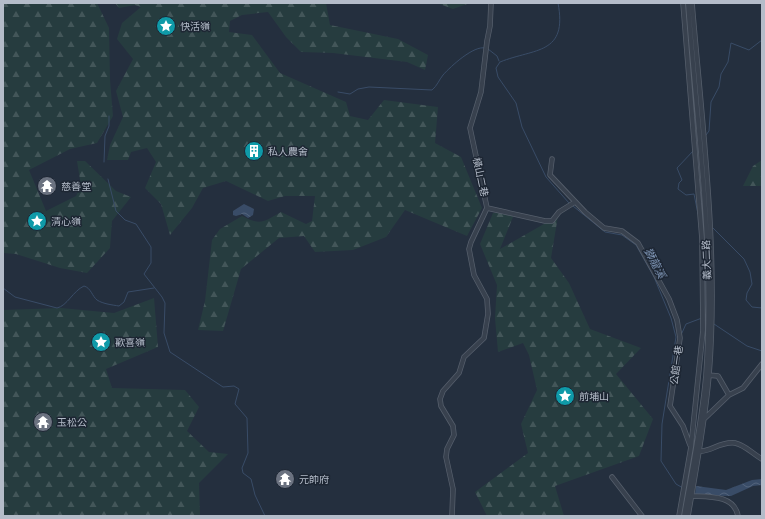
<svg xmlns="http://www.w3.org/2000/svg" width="765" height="519" viewBox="0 0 765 519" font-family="'PT Sans Narrow','Noto Sans TC',sans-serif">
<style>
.forest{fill:url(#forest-firs)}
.water{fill:url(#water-waves)}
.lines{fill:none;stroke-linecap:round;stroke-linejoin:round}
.stream{stroke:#394c67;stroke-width:1}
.minor-casing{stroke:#565f6c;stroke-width:5.5}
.minor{stroke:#38414e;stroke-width:4}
.labels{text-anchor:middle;stroke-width:3;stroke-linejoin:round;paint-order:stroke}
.poi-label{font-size:10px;fill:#b4bcc9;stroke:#1d2633;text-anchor:start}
.street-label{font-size:10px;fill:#b4bcc9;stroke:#1d2633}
.water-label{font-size:11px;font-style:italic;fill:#7c92b1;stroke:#1d2633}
</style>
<defs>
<pattern id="forest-firs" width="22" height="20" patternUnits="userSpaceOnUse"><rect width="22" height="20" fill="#263c3f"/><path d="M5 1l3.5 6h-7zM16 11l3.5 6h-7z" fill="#435659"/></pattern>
<pattern id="water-waves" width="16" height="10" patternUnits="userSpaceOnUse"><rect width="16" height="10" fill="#394c67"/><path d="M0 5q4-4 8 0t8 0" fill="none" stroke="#53647b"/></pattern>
</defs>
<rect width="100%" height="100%" fill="#242f3e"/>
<path class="forest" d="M3,3h94l12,25 1,52 3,36 -16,27 -27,6 -41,21 17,41 30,-15 5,-10 -4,-25h8l31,30 15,6 -19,24 -2,27 -23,25 -27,-5 -44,-14 -13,-1z
M115,3h211l4,22 68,14 30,16 -3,15 -18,-8 -74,-9 -32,-1 -15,-15 -18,-25 -26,3 -12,6 -1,11 23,3 28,38 66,29 4,14 18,4 16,-20 54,7 -3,36 26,14 21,51 -15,28 -62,-26 -19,27 -33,13 -38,2 -11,-16 -25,2 -38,31 -18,62 -25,-1 7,-29 7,-61 8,-11 22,-13c19,10 21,6 39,-4l25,12 6,-3 3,-25h-30l-17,5 -42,-20 -23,7 -11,20 -22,27 -9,-31 -16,-16 11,-26 -9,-14 -16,4 -3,8h-21l3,-15 13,-28 -7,-26 17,-32 -16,-20 5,-16 19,-16 -6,-2 -16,3z
M437,3h33l-17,6z
M762,160v26h-19l10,-20z
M515,212l-15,37 58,-33 -7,42 18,25 21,46 51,19 -25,26 37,45 -14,37 -84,30 9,30h-77l-12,-24 53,-39 -7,-29 16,-34 -8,-35 -6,-12 -25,9 -3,-34 2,-33 -17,-41 13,-31z
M154,298l4,49 -52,22 6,19 73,2 14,17 -12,24 22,21 19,2 -29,29 1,33h-197v-206l58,-2 53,5z"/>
<path class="water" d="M244,204l10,5 -1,6 -5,3 -6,-4 -6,2 -3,-1v-4z
M762,479v6l-9,1 -22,10 -36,-1 1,-9 30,4 26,-10z"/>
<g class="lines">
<path class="stream" d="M558,3c10,52 -23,45 -58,59l-4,6 2,9 18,26 6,24 24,50 23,26
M488,49l9,7 2,5
M338,92l12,2 8,-5 11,-2 63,3c5,-4 7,-10 11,-15 8,-9 31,-30 42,-27
M706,135l3,-4 2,-29 8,-15 2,-13 7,-12 3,-19 18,7 13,-10
M694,150l-17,18 5,12 -3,3 -1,6 8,6 8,-1 4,20
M104,162l1,-26 4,-10v-10
M108,179l8,32 9,9 11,4 15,23v16l-7,11 18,23 3,6 -1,30 6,19 53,35 11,-1 5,3 -4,15 12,14 1,35 -6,15 1,5 8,6 4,16 10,21
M573,206l32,26 17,3 14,10 18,32 17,41 5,19 -14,87 -1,37 15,23 7,4
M712,227l32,32 6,13 2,12 -5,9 -1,7 6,7 10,1
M3,288l12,9 42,11c10,-2 16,-17 27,-22 7,2 8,10 13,14 6,4 16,5 22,6l5,-4 4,-10 26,-4
M714,324l33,22 15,5
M681,335l5,-11 16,-6"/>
<defs>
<path id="minor" d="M552,159l-2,16 35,37 19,16 18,3 16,12 31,56 8,21 3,18 -10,68 13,20 7,19
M487,208l58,13h7l7,-9 16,-10
M729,395l14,-7 19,-24
M704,419l25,-24 -11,-19 -10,-1
M699,451c10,2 21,-10 36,-8 10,2 18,11 27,16
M612,477l30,39
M690,496c17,1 44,-2 48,20
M452,516l1,-27 -7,-32 1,-8 7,-14 -1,-9 -12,-20 -1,-7 3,-8 16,-18 5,-16 20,-19 4,-24 -1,-15 -13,-24 -5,-26 2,-7 16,-34 -17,-80 11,-36 6,-51 3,-15 1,-23
M679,516l12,-69 12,-117 -1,-91 -19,-236
M684,516c8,-46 18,-94 22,-141 9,-123 -9,-249 -18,-372
M688,516c8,-47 17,-93 21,-141 10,-121 -7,-251 -17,-372"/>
</defs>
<use href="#minor" class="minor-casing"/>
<use href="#minor" class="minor"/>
</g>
<defs>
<symbol id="sight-disc" viewBox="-11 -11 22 22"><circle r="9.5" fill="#0f9aa8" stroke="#1d2633"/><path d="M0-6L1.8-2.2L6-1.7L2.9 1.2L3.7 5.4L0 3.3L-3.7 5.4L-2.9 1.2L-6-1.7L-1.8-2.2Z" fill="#fff"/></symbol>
<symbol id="building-disc" viewBox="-11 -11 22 22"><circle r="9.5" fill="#0f9aa8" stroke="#1d2633"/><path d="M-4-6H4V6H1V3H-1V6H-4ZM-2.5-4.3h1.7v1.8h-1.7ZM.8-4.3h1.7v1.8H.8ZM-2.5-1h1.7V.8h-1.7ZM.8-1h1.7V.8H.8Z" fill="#fff"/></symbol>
<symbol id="temple-disc" viewBox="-11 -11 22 22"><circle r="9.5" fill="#6b7280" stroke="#1d2633"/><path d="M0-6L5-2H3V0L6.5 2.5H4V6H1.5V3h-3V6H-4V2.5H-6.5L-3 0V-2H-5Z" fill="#fff"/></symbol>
</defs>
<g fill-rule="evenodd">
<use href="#sight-disc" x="155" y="15" width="22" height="22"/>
<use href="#building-disc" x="243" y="140" width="22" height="22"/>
<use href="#temple-disc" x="36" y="175" width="22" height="22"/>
<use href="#sight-disc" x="26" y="210" width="22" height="22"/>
<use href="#sight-disc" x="90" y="331" width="22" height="22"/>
<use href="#sight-disc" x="554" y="385" width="22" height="22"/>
<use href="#temple-disc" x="32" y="411" width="22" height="22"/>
<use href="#temple-disc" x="274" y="468" width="22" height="22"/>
</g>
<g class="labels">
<g class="poi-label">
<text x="180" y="30">快活嶺</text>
<text x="268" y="155">私人農舍</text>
<text x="61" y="190">慈善堂</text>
<text x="51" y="225">清心嶺</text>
<text x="115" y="346">歡喜嶺</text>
<text x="579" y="400">前埔山</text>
<text x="57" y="426">玉松公</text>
<text x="299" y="483">元帥府</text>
</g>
<g class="street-label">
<text transform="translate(481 177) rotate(78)" y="4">橫山二巷</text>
<text transform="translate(706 260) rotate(-92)" y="4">義大二路</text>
<text transform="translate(676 365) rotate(-82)" y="4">公館一巷</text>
</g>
<g class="water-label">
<text transform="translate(655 263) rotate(62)" y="4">獅龍溪</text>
</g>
</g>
<rect width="765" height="519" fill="none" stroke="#b4bcc9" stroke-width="8"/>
</svg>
